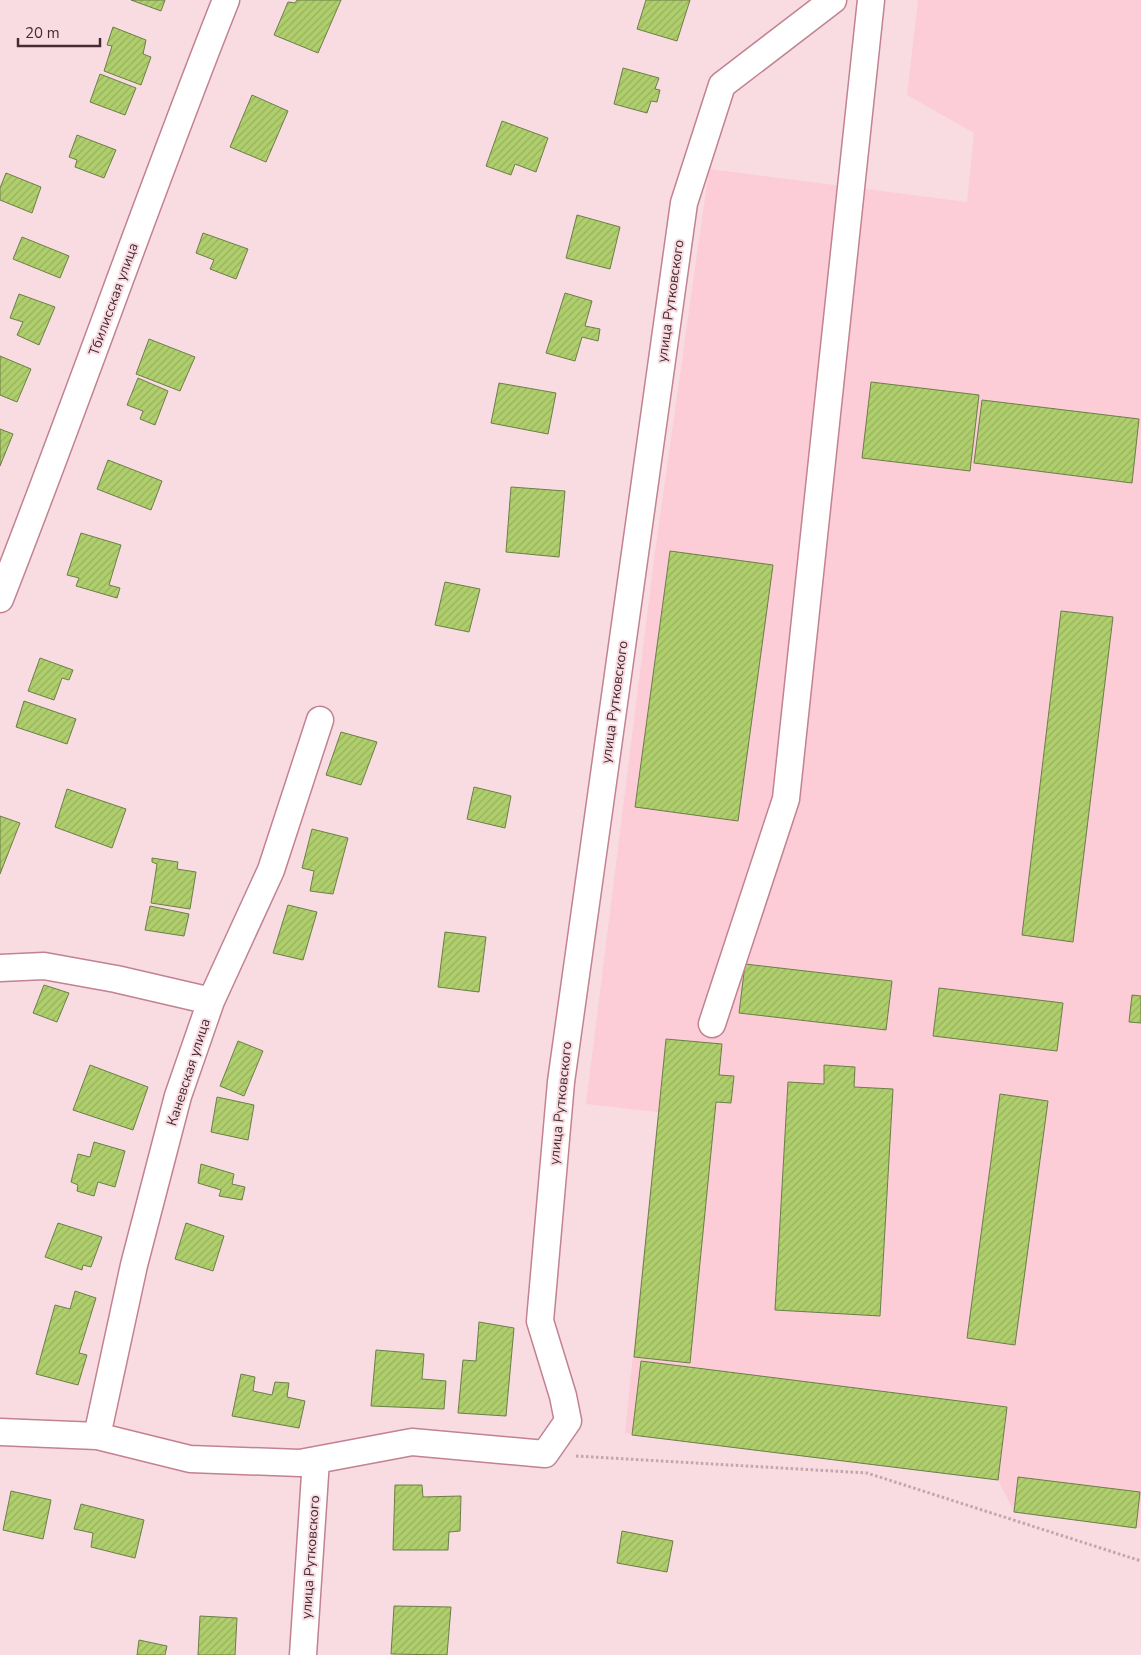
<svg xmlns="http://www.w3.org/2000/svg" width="1141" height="1655" viewBox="0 0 1141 1655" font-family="'Nunito Sans',sans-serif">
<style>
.built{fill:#fccdd7}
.building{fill:url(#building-hatch);stroke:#6c7e48}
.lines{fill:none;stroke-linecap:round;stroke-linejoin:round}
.minor-casing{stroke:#c28291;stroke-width:29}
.path{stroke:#c1a6ac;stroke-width:3;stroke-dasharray:2.5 2.5;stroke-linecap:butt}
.minor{stroke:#fff;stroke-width:26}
.labels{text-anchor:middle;stroke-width:4;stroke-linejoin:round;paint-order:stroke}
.street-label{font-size:14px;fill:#462c32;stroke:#f8dce2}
</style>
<defs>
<pattern id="building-hatch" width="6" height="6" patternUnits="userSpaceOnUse" patternTransform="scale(1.25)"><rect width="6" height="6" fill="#afce6c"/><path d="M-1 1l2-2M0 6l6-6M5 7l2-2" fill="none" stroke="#98b15e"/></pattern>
</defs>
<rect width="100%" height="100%" fill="#f8dce2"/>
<path class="built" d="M918,0h223v1528l-127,-16 -16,-32 -373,-47 33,-321 -72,-8 69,-552 54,-383 258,33 7,-69 -67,-38z"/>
<path class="building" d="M131,0h34l-4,11z
M297,0h44l-23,53 -44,-18 14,-33 7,1z
M646,0h44l-13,41 -40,-12z
M113,27l33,13 -3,14 8,3 -10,28 -37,-14 8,-25 -5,-1z
M623,68l36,10 -4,11 5,1 -3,12 -6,-1 -4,12 -33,-9z
M100,74l36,14 -11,27 -35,-13z
M252,95l36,16 -22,51 -36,-15z
M502,121l46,17 -12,34 -21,-8 -4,11 -25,-9z
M77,135l39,15 -12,28 -29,-11 2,-7 -8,-3z
M6,173l35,14 -9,26 -32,-13v-12z
M577,215l43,12 -10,42 -44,-11z
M203,233l45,16 -12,30 -26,-10 4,-9 -18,-7z
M22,237l47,19 -9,22 -47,-19z
M565,293l27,8 -7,25 15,3 -2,12 -16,-4 -7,24 -29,-8z
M19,294l36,13 -16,38 -22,-10 6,-13 -13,-4z
M149,339l46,18 -15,34 -44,-17z
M0,356l31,13 -14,33 -17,-7z
M138,378l30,13 -13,34 -15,-6 3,-8 -16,-6z
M871,382l108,13 -9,76 -108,-13z
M499,383l57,10 -8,41 -57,-11z
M982,400l157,19 -7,64 -158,-20z
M0,429l13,5 -13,32z
M108,460l54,21 -11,29 -54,-21z
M511,487l54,4 -6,66 -53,-5z
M81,533l40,12 -12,40 11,3 -3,10 -41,-12 3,-8 -12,-3z
M670,551l103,14 -35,256 -103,-14z
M445,582l35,7 -11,43 -34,-7z
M1061,611l52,6 -40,325 -51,-7z
M40,658l33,12 -4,10 -7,-2 -8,22 -26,-9z
M24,701l52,18 -9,25 -51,-17z
M341,732l36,10 -16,43 -35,-10z
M474,787l37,9 -6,32 -38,-9z
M67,789l59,20 -14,39 -57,-21z
M0,816l20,7 -20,51z
M312,829l36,9 -15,56 -23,-3 4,-20 -12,-3z
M152,858l26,4 -1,7 19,3 -6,37 -39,-6 6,-39 -5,-2z
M288,905l29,7 -14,48 -30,-7z
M150,906l39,8 -5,22 -39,-6z
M445,932l41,5 -7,55 -41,-5z
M745,964l147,17 -6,49 -147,-17z
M44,985l25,8 -12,29 -24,-9z
M939,988l124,15 -6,48 -124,-15z
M1132,995l9,1v27l-12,-1z
M666,1039l56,5 -3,31 15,1 -3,27 -15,-1 -26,261 -56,-6z
M238,1041l25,10 -19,45 -24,-10z
M90,1065l58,22 -15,43 -60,-20z
M824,1065l31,2 -1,20 39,2 -13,227 -105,-6 13,-228 36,2z
M1000,1094l48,7 -33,244 -48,-7z
M217,1097l37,8 -6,35 -37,-8z
M94,1142l31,9 -10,36 -17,-5 -4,14 -17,-5 1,-6 -7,-3 7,-28 12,3z
M201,1164l33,10 -2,10 13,3 -3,13 -23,-4 2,-6 -23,-7z
M58,1223l44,14 -11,30 -8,-2 -1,5 -37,-13z
M186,1223l38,13 -11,35 -38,-12z
M75,1291l21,7 -17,55 8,2 -9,30 -42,-11 19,-69 15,4z
M479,1322l35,6 -8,88 -48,-3 5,-53 13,1z
M376,1350l48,4 -2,25 24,2 -2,28 -73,-3z
M641,1361l366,46 -9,73 -366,-45z
M241,1374l14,3 -2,14 19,4 3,-13 14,1 -2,14 18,4 -6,27 -67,-12z
M1018,1477l122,15 -4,36 -122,-16z
M395,1485h27l1,12 38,-1 -1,35 -11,1 -1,18h-55z
M11,1491l40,9 -8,39 -40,-9z
M81,1504l63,16 -9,38 -44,-11 2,-14 -19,-4z
M622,1531l51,10 -6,31 -50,-9z
M394,1606l57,1 -4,48 -56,-1z
M200,1616l37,2 -2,37h-37z
M139,1640l28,6 -2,9h-28z"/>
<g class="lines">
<defs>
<path id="minor" d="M0,599c78,-199 147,-400 226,-599
M0,968l44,-2 72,13 95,22
M712,1024l74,-225 85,-799
M0,1432l97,4 93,23 110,4 112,-21 133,12 23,-33 -5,-25 -23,-75 21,-239 123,-879 38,-118 111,-85
M97,1436l37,-171 44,-169 33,-95 60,-131 49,-150
M303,1655l13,-195"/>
</defs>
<use href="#minor" class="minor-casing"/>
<path class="path" d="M576,1456l291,17 274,88"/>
<use href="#minor" class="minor"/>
</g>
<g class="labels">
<g class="street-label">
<text transform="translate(113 299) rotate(-70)" y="5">Тбилисская улица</text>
<text transform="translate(670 301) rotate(-82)" y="5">улица Рутковского</text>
<text transform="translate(614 702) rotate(-82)" y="5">улица Рутковского</text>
<text transform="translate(188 1072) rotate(-72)" y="5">Каневская улица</text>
<text transform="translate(560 1103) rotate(-84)" y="5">улица Рутковского</text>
<text transform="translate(310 1557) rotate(-86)" y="5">улица Рутковского</text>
</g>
</g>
<path d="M18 38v8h82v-8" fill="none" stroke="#462c32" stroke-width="2.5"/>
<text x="25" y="38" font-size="15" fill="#462c32" stroke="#f8dce2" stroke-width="4" paint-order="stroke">20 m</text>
</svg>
